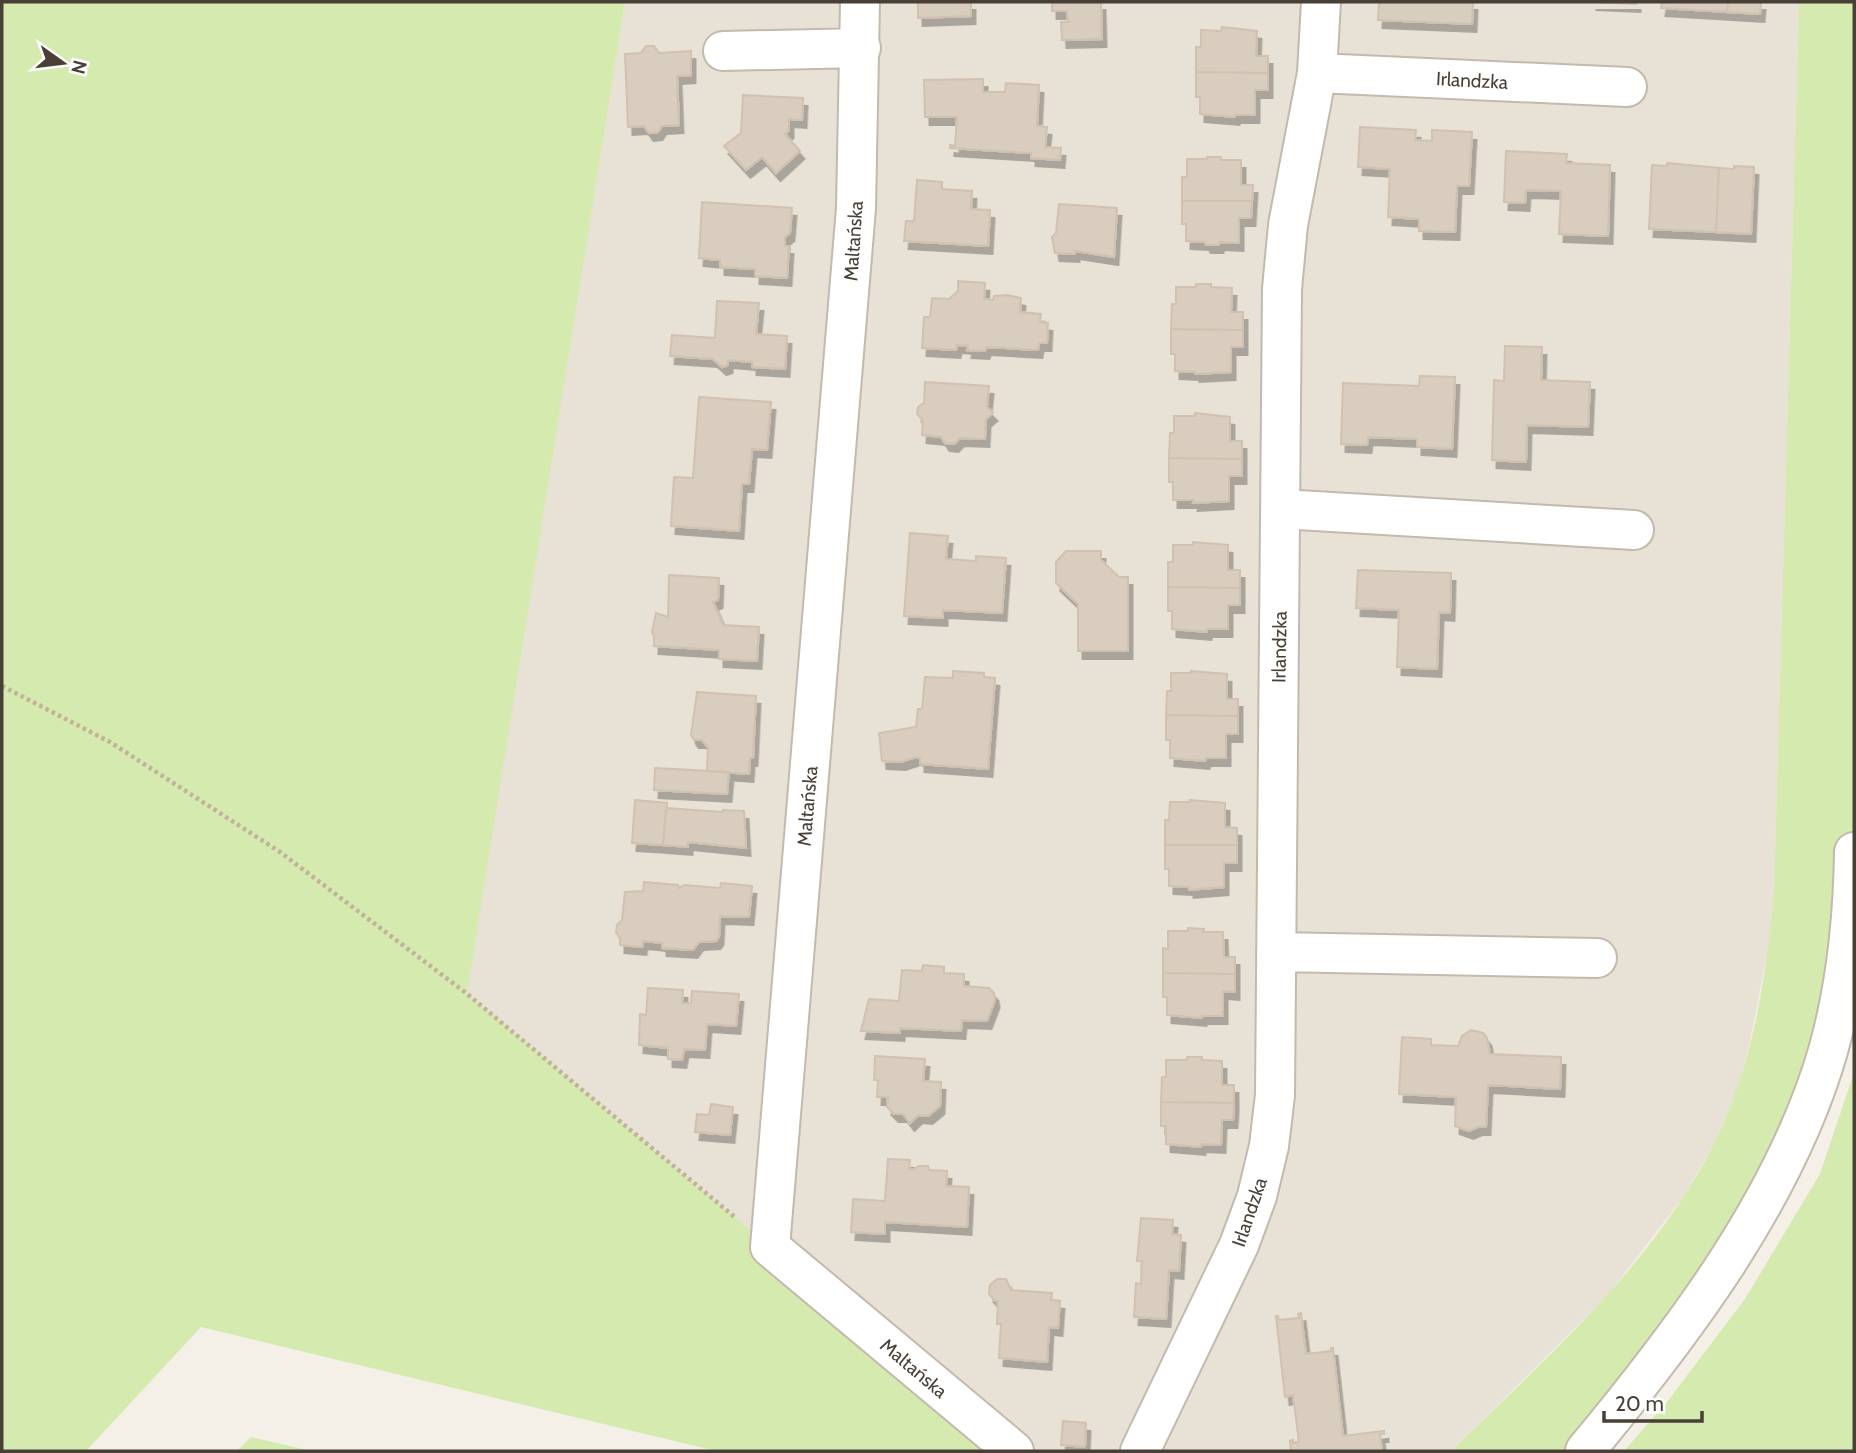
<svg xmlns="http://www.w3.org/2000/svg" width="1856" height="1453" viewBox="0 0 1856 1453" font-family="Cabin,sans-serif">
<style>
.residential{fill:#e8e1d5}
.green{fill:#d5eaaf}
.building{fill:#d9cdbf;stroke:#d2c1af;stroke-width:2;filter:url(#shadow)}
.lines{fill:none;stroke-linecap:round;stroke-linejoin:round}
.minor-casing{stroke:#c3b9ac;stroke-width:42}
.tertiary-casing{stroke:#c3b9ac;stroke-width:42}
.path{stroke:#c3b19a;stroke-width:4.5;stroke-dasharray:3.5 3.5;stroke-linecap:butt}
.minor{stroke:#fff;stroke-width:38}
.tertiary{stroke:#fff;stroke-width:38}
.labels{text-anchor:middle;stroke-width:5;stroke-linejoin:round;paint-order:stroke}
.street-label{font-size:19px;fill:#483f36;stroke:#fff}
</style>
<defs>
<filter id="shadow"><feDropShadow dx="4.5" dy="8" stdDeviation="0" flood-color="#0004"/></filter>
</defs>
<rect width="100%" height="100%" fill="#f4efe7"/>
<path class="residential" d="M625,2h1174l-25,888 -5,54 -19,98 -12,46 -24,55 -30,53 -76,99 -157,156h-437l-548,-458z"/>
<path class="green" d="M2,2h623l-158,991 547,458h-298l-515,-124 -115,124h-84z
M1799,2h55v850l-51,270 -218,329h-134c109,-107 235,-214 286,-363 22,-62 31,-132 37,-198z
M1854,1073v378h-230l43,-49 78,-103 75,-125z
M251,1437l61,14h-75z"/>
<path class="building" d="M918,2h53v14l-53,2z
M1052,2h49l1,37 -40,1 -1,-18h7l-1,-11h-15z
M1379,2h94l-1,22 -94,-4z
M1591,2h45v2z
M1662,2h66l-1,10 -66,-4z
M1728,2h33l-1,12 -33,-2z
M1222,27l35,4 -1,25h12v17l-72,-1v-25h5v-17l20,1z
M646,46h8l5,7 32,-2v24l-14,1 2,49 -17,1 -4,6 -9,1 -5,-7 -16,1 -3,-73 16,-1z
M1196,72l72,1v17h-13v25h-20v2l-35,-3v-17h-4z
M983,79v13h22l1,-9 33,2 -2,41 10,1 -2,20 16,1 -1,12 -29,-2v-5l-81,-5v-3l5,1 2,-29h-32l-1,-37z
M743,95l60,3 -1,22 -13,-1v11l-4,4 15,17 -24,22 -14,-16 -16,13 -22,-24 17,-13z
M1360,127l56,3 -1,10 17,1v-11l40,2 -3,54h-12l-2,46 -36,-1v-12l-31,-2 2,-48 -32,-2z
M1506,151l61,3 -1,9 44,2 -2,71 -49,-2 2,-43 -35,-1 -1,13 -21,-1z
M1207,157h14v3h20v25h12l-1,16h-70v-24h5v-18h20z
M1667,163l52,5 -3,64 -67,-3 3,-64 15,1z
M1734,166l20,1 -3,67 -35,-2 3,-64 15,1z
M917,180l25,2v7l30,2 -1,18 19,1 -2,36 -84,-5 2,-20h8z
M1182,201h70l-1,17h-12v25l-20,-1v3h-13l-1,-3 -19,-1v-17h-4z
M702,202l90,6 -2,25 -5,4v9h4l-2,32 -32,-2v-7l-35,-2v-7l-21,-2z
M1059,204l58,4 -3,49 -39,-6v3l-20,-1 -3,-16 4,-4z
M958,281l27,2 -1,16 9,1 1,-4 13,-1 14,3 -1,14 21,2 -1,8 8,1 -1,20h-8l-1,7 -52,-3 -1,4 -18,-1 1,-4 -11,-1 -1,5 -34,-2 2,-31h6l2,-19 17,1 9,-8z
M1196,284h15v3l21,1 -1,24h12v18l-72,-1 1,-25h4v-17h20z
M717,301l42,2 -3,31 31,2 -2,33 -33,-2v-5l-24,-2v5l-6,2 -9,-8 -43,-3 2,-21 43,3z
M1171,329l72,1v17h-12v25l-36,2v-2l-20,-1v-17h-4z
M1505,346l37,1 -1,33 49,2 -2,45 -61,-2 -1,37 -34,-2 2,-80 10,1z
M1420,376l35,1 -3,72 -35,-2v-8l-49,-2 -1,8 -26,-1 2,-61 76,3z
M925,382l64,4 -2,21 6,6 -7,6 -1,20 -25,-1 -6,6 -9,-1 -4,-6 -19,-2 1,-15 -6,-6 1,-7 6,-4z
M699,397l72,5 -4,48 -15,-1 -3,35h-7l-3,47 -68,-5 3,-49 19,1z
M1195,413l35,4v24h12v18l-73,-1 1,-25h4v-17h21z
M1169,458l73,1v17h-13v25l-36,2 1,-3h-21v-18h-4z
M910,533l38,3 -2,23 30,2v-5l30,2 -4,55 -59,-3v8l-39,-2z
M1193,542l35,3v25h12v18l-72,-1v-25h5v-17h20z
M1066,551h35v9l18,17h9v74h-50v-47l-22,-21v-21z
M1358,570l93,3 -1,40 -11,-1 -2,57 -40,-2 2,-57 -43,-2z
M669,575l50,3 -1,22 -5,2 10,23 36,2 -2,34 -38,-2v-9l-65,-4v-10l-2,-4 4,-19 12,4z
M1168,587l72,1v17h-12v24h-21v3l-35,-3v-18h-4z
M953,671l31,2v4l11,1 -7,91 -68,-5v-6l-4,-1 -15,5 -19,-1 -3,-28 37,-6 2,-18h4l3,-32 28,1z
M1191,671l36,3v25h11v17l-72,-1 1,-24h4v-18h20z
M697,692l59,4 -3,62h-3l-1,16 -42,-3 1,-24 -6,-7h-8l-3,-5z
M1166,715l72,1v18h-12v24h-20l-1,3 -35,-3v-18h-4z
M655,768l74,4 -2,22 -73,-4z
M635,800l32,3 -4,42 -31,-2z
M1190,800l35,3v24l12,1v17h-72v-25h4l1,-18h20z
M666,808l57,4v-2l21,1 2,37 -58,-6v5l-25,-2z
M1165,845h72v18h-13v24l-35,3v-3l-20,-1v-17h-4z
M644,882l34,3 1,3 5,-3 36,3 1,-5 31,3 -3,31 -29,-1 -1,21 -3,4 -17,1 -6,8 -31,-2v-5l-19,-2 -1,6 -22,-2v-7l-4,-6 1,-7 5,-5 3,-28 18,-1z
M1188,928l16,1 -1,3h20l1,25h11v17l-72,-1v-25l5,1v-18h20z
M923,965l21,2v6l20,1v12l25,2 5,5 1,7 -8,21 -25,-1 -1,11 -61,-3v5l-39,-2 8,-32 30,2 3,-31 20,1z
M1163,973l72,1v18l-12,-1v25h-21v2l-35,-3v-18h-4z
M648,988l35,2 -1,13h9l1,-12 47,3 -3,32 -29,-2 -2,26 -21,-1 -2,11 -14,-1v-11l-29,-3 1,-31 6,1z
M1471,1030l12,3 4,5 3,16 71,3 -1,32 -72,-4 -2,42h-8l-9,4 -14,-5 1,-29 -57,-3 3,-57 29,2v6l27,1 4,-10z
M875,1056l50,3 -2,22 18,1 -1,24 -12,10 -10,-1 -8,8 -7,-9h-9l-7,-7 1,-10h-11l1,-17h-4z
M1187,1057h15v3l20,1v24h12v18l-73,-1 1,-25h4v-17h20z
M1161,1102l73,1 -1,17h-11l-1,25 -20,-1v3l-35,-3v-18h-5z
M711,1104l22,3 -3,28 -35,-3 2,-18 12,1z
M888,1159l22,1 -1,9h5l5,-3h9l1,4 18,1 -1,15 23,1 -2,40 -82,-5v12l-34,-2 2,-33 32,2z
M1141,1218l32,2 -1,14 9,1 -2,36 -10,-1 -3,49 -32,-2 2,-34 5,1 1,-23h-5z
M997,1279h9l5,11 41,3 -1,7 9,1 -2,27 -9,-1 -2,35 -48,-4 2,-34h-4l1,-23h-3l-6,-7 1,-9z
M1301,1313l5,41 25,-3v-3h2l10,88 41,-5v3h-4l2,17h-91l-1,-10 3,-1v3l6,-1 -6,-47 -8,2 -9,-81h2l1,4 20,-2 -1,-4z
M1063,1421l23,2 -1,24 -24,-2z"/>
<g class="lines">
<defs>
<path id="minor" d="M860,2l-4,206 -86,1039 244,204
M723,51l138,-3
M1317,73l310,14
M1281,509l353,21
M1276,952l321,6
M1140,1451l99,-206 18,-49 12,-50 6,-51 7,-806 6,-64 29,-152 4,-71"/>
<path id="tertiary" d="M1585,1451c97,-117 200,-252 243,-400 18,-64 25,-132 26,-199"/>
</defs>
<use href="#minor" class="minor-casing"/>
<use href="#tertiary" class="tertiary-casing"/>
<path class="path" d="M2,686l108,56 170,110 186,141 270,225"/>
<use href="#minor" class="minor"/>
<use href="#tertiary" class="tertiary"/>
</g>
<g class="labels">
<g class="street-label">
<text transform="translate(1472 80) rotate(3)" y="7">Irlandzka</text>
<text transform="translate(853 241) rotate(-86)" y="7">Maltańska</text>
<text transform="translate(1279 647) rotate(-89)" y="7">Irlandzka</text>
<text transform="translate(807 806) rotate(-85)" y="7">Maltańska</text>
<text transform="translate(1249 1212) rotate(-71)" y="7">Irlandzka</text>
<text transform="translate(914 1368) rotate(40)" y="7">Maltańska</text>
</g>
</g>
<rect width="1856" height="1453" fill="none" stroke="#483f36" stroke-width="7"/>
<g transform="translate(63 63) rotate(104)" stroke="#ffffff" stroke-width="5" paint-order="stroke">
<path d="M0-5L12 26L0 18L-12 26Z" fill="#483f36"/>
<text y="-10" font-size="19" font-weight="bold" text-anchor="middle" fill="#483f36">N</text>
</g>
<path d="M1604 1411v10h98v-10" fill="none" stroke="#483f36" stroke-width="3.5"/>
<text x="1615" y="1411" font-size="21" fill="#483f36" stroke="#ffffff" stroke-width="5" paint-order="stroke">20 m</text>
</svg>
